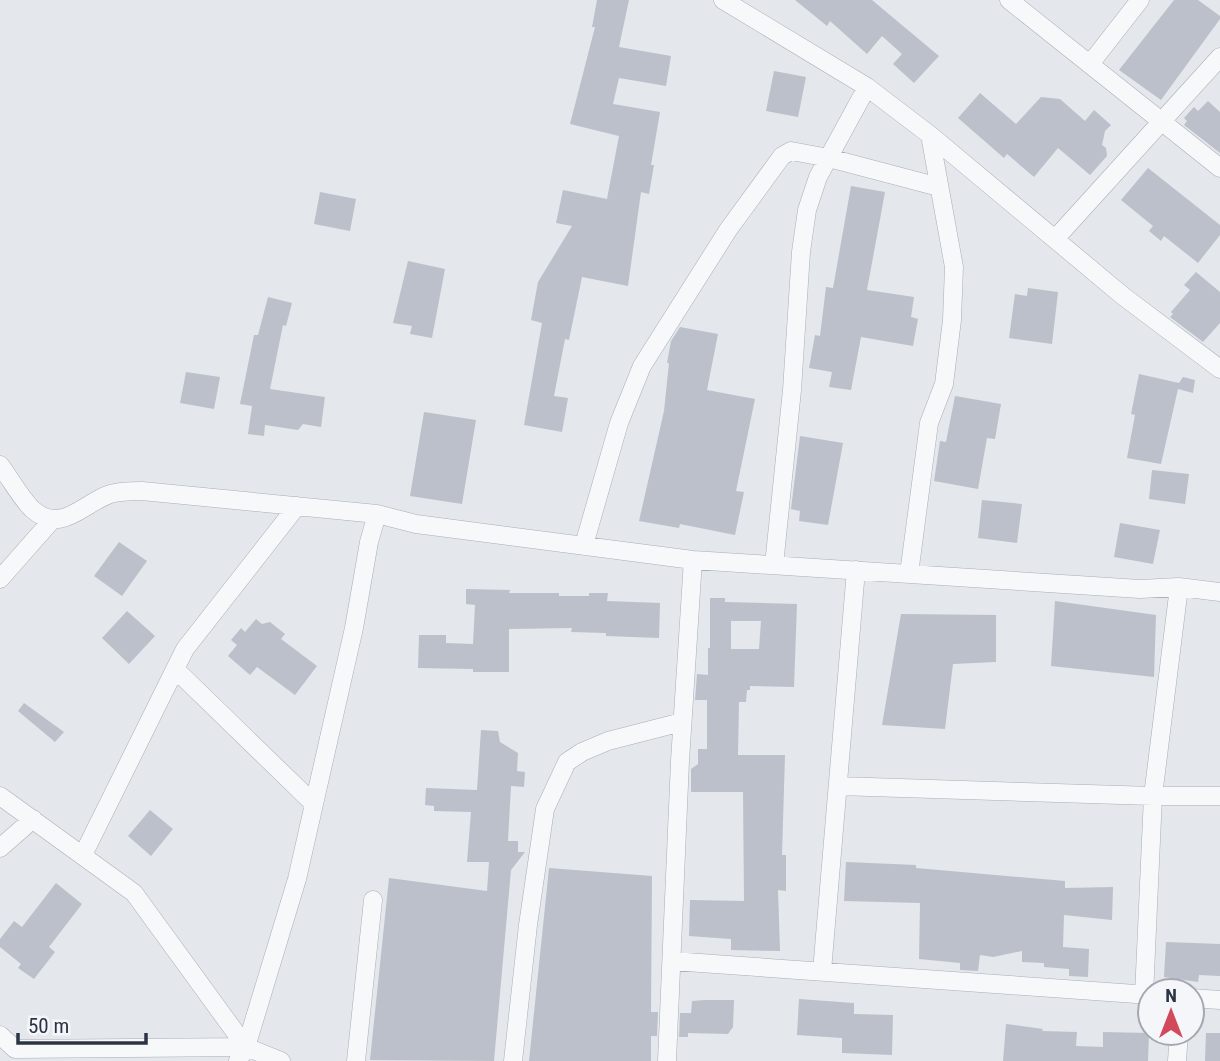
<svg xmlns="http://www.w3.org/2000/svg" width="1220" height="1061" viewBox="0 0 1220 1061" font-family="'Roboto Condensed',sans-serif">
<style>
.building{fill:#bbc0ca;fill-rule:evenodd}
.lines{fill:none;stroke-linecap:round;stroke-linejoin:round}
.minor-casing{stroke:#a9aeb7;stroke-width:19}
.minor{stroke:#f7f8fa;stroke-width:18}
</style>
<rect width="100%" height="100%" fill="#e4e7ec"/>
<path class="building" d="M597,0h32l-10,47 52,9 -5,30 -47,-8 -6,26 47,8 -9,53h3l-5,29 -8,-2 -13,94 -46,-9 -13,63 -4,-1 -11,57 14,2 -6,34 -38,-7 18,-102 -11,-3 7,-38 34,-56 -16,-3 7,-33 44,9 12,-63 -49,-12 25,-97h-3z
M795,0h77l67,56 -25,27 -21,-19 9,-10 -20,-18 -15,18 -37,-33 -3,5z
M1174,0h24l22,16v3l-59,81 -42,-30z
M774,71l32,6 -8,40 -32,-6z
M980,93l36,31 25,-27 19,2 25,22 9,-11 17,15 -6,6 -3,14 4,3 1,8 -17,19 -32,-27 -24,29 -27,-23 -3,4 -46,-40z
M1208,101l12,11v41l-36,-28 3,-4 -3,-3 10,-11 4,4z
M1148,168l72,57v10l-22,28 -34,-27 -3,5 -12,-10 4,-5 -32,-26z
M851,186l34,6 -18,98 47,7 -3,20 7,2 -5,27 -52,-9 -10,53 -22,-3 3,-15 -23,-4 6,-33 5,1 6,-49 7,1z
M320,192l36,7 -6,32 -36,-7z
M408,261l37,8 -13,69 -22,-4 2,-8 -19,-3z
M1196,272l24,20v31l-17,19 -33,-25 3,-3 -2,-2 19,-22 -6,-5z
M1028,288l30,4 -6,52 -43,-6 6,-44 12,2z
M268,297l24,6 -6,23 -3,-1 -13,64 55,8 -4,30 -18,-3 -5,6 -33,-5 -1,11 -16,-2 4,-28 -12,-2 14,-69h4z
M680,327l38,7 -11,56 48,9 -19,92 8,1 -9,43 -55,-11 -1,4 -40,-7 25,-110 5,-48h-2l4,-22z
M186,372l34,5 -6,32 -34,-6z
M1139,374l40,9 4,-6 12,3 -2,13 -15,-4 -17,75 -34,-6 8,-43 -4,-1z
M955,396l46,8 -6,35 -8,-1 -9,51 -44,-8 6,-40 6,1z
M424,412l52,8 -14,84 -52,-8z
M800,436l43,7 -15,82 -29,-4 1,-10 -9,-2z
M1152,470l37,4 -4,30 -36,-5z
M982,500l40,4 -5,39 -39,-5z
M1120,523l40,7 -7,34 -39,-7z
M119,542l28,19 -25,35 -28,-20z
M466,589l44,1 -1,3h50v3h30v-3h19l-1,8 53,2 -1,35 -53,-2v-3l-35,-1 1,-4 -63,1v43h-36v-3l-55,-1 1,-33h27v8l27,1 2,-39 -9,-1z
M710,598h15v4l72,2 -3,83 -44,-1v4h-3l-1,12h-7l-1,53h47l-3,100h4v36l-8,-1 2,61 -49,-1v-11l-42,-3 1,-36 54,1 -1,-109h-52v-23l7,-5v-15h9v-49h-12l2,-26 11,1v-27h2zM731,621h30l-2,28h-28z
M1055,601l101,14 -2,62 -103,-11z
M127,611l28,25 -26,28 -27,-26z
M901,614l95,1v47l-43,2 -8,65 -63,-4z
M256,619l6,5 8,-2 15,12 -4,5 36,27 -22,29 -38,-28 -7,8 -22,-19 9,-11 -6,-5 10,-12 4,4z
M24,703l40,29 -9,10 -37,-31z
M481,730l17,1 2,11 18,11 -1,18 8,1 -1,15 -13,-1 -3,55h10v11h7l-14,18 -17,191 -124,-1 19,-182 98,13 2,-29h-22l4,-50 -37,-1v-5l-9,-1 1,-17 51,2z
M150,810l23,19 -22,27 -23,-20z
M846,862l70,3v3l149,13v7l48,-1 -1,33 -48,-5 -1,32 26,2 -1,28 -19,-1v-7l-25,-2v-4l-22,-1v-11l-29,6 -13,-2 -2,16 -18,-1v-7l-41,-4 1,-56 -76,-2z
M549,868l103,8 -1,136h7l-1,24h-6v25h-122z
M56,883l26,21 -33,43 6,5 -21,27 -16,-11 3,-4 -21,-17v-8l14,-18 8,6z
M1166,942l54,2v32l-21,-1 -1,7 -34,-5z
M799,999l55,4v11l39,1 -1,40 -50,-2v-15l-45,-3z
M705,1000h29l-1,27 -5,7 -40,-1v4h-9l1,-24h11l1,-12z
M1006,1024l37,5 -1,2 35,1 -1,14 27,1v-15l46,1 -1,28h-145z
M1206,1033h14v28h-15z"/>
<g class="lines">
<defs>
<path id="minor" d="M723,0l144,87 63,48 193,161 97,73
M1009,0l211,168
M1090,64l50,-64
M1055,239l165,-182
M0,465c10,13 20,32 32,44 29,26 50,-5 78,-15 10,-3 22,-3 32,-3l235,23
M584,545l35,-122 23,-57 86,-136 54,-74 9,-5 38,7 110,29
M774,565l18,-175 9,-138 6,-42 11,-33 49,-90
M909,574l20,-151 15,-39 8,-64 2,-53 -24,-132
M0,579l52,-59
M175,669l139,135
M838,786l315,10h67
M0,796l134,97 112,154 35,14
M0,848l33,-29
M83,855l102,-206 112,-143
M672,961l478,34
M822,971l34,-401
M1144,995l9,-199 26,-209
M1192,998l28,2
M0,1035l15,14 231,-2
M238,1061l8,-14 51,-168 57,-251 15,-86 8,-28 39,10 277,36 447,29 39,-2 41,5
M356,1061l17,-161
M513,1061l15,-136 17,-116 22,-47 15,-10 26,-11 74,-19
M667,1061l13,-300 13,-201
M1177,1061l2,-28"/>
</defs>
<use href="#minor" class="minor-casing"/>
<use href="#minor" class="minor"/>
</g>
<g transform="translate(1171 1012)"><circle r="33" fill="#f4f6f9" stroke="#a4a8b1" stroke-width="2"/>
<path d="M0-5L12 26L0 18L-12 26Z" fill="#d1495b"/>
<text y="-10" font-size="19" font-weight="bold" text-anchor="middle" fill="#2b3445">N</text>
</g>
<path d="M18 1033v10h128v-10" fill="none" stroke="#2b3445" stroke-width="3.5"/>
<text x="28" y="1033" font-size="21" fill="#2b3445" stroke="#f4f6f9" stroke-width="5" paint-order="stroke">50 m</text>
</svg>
